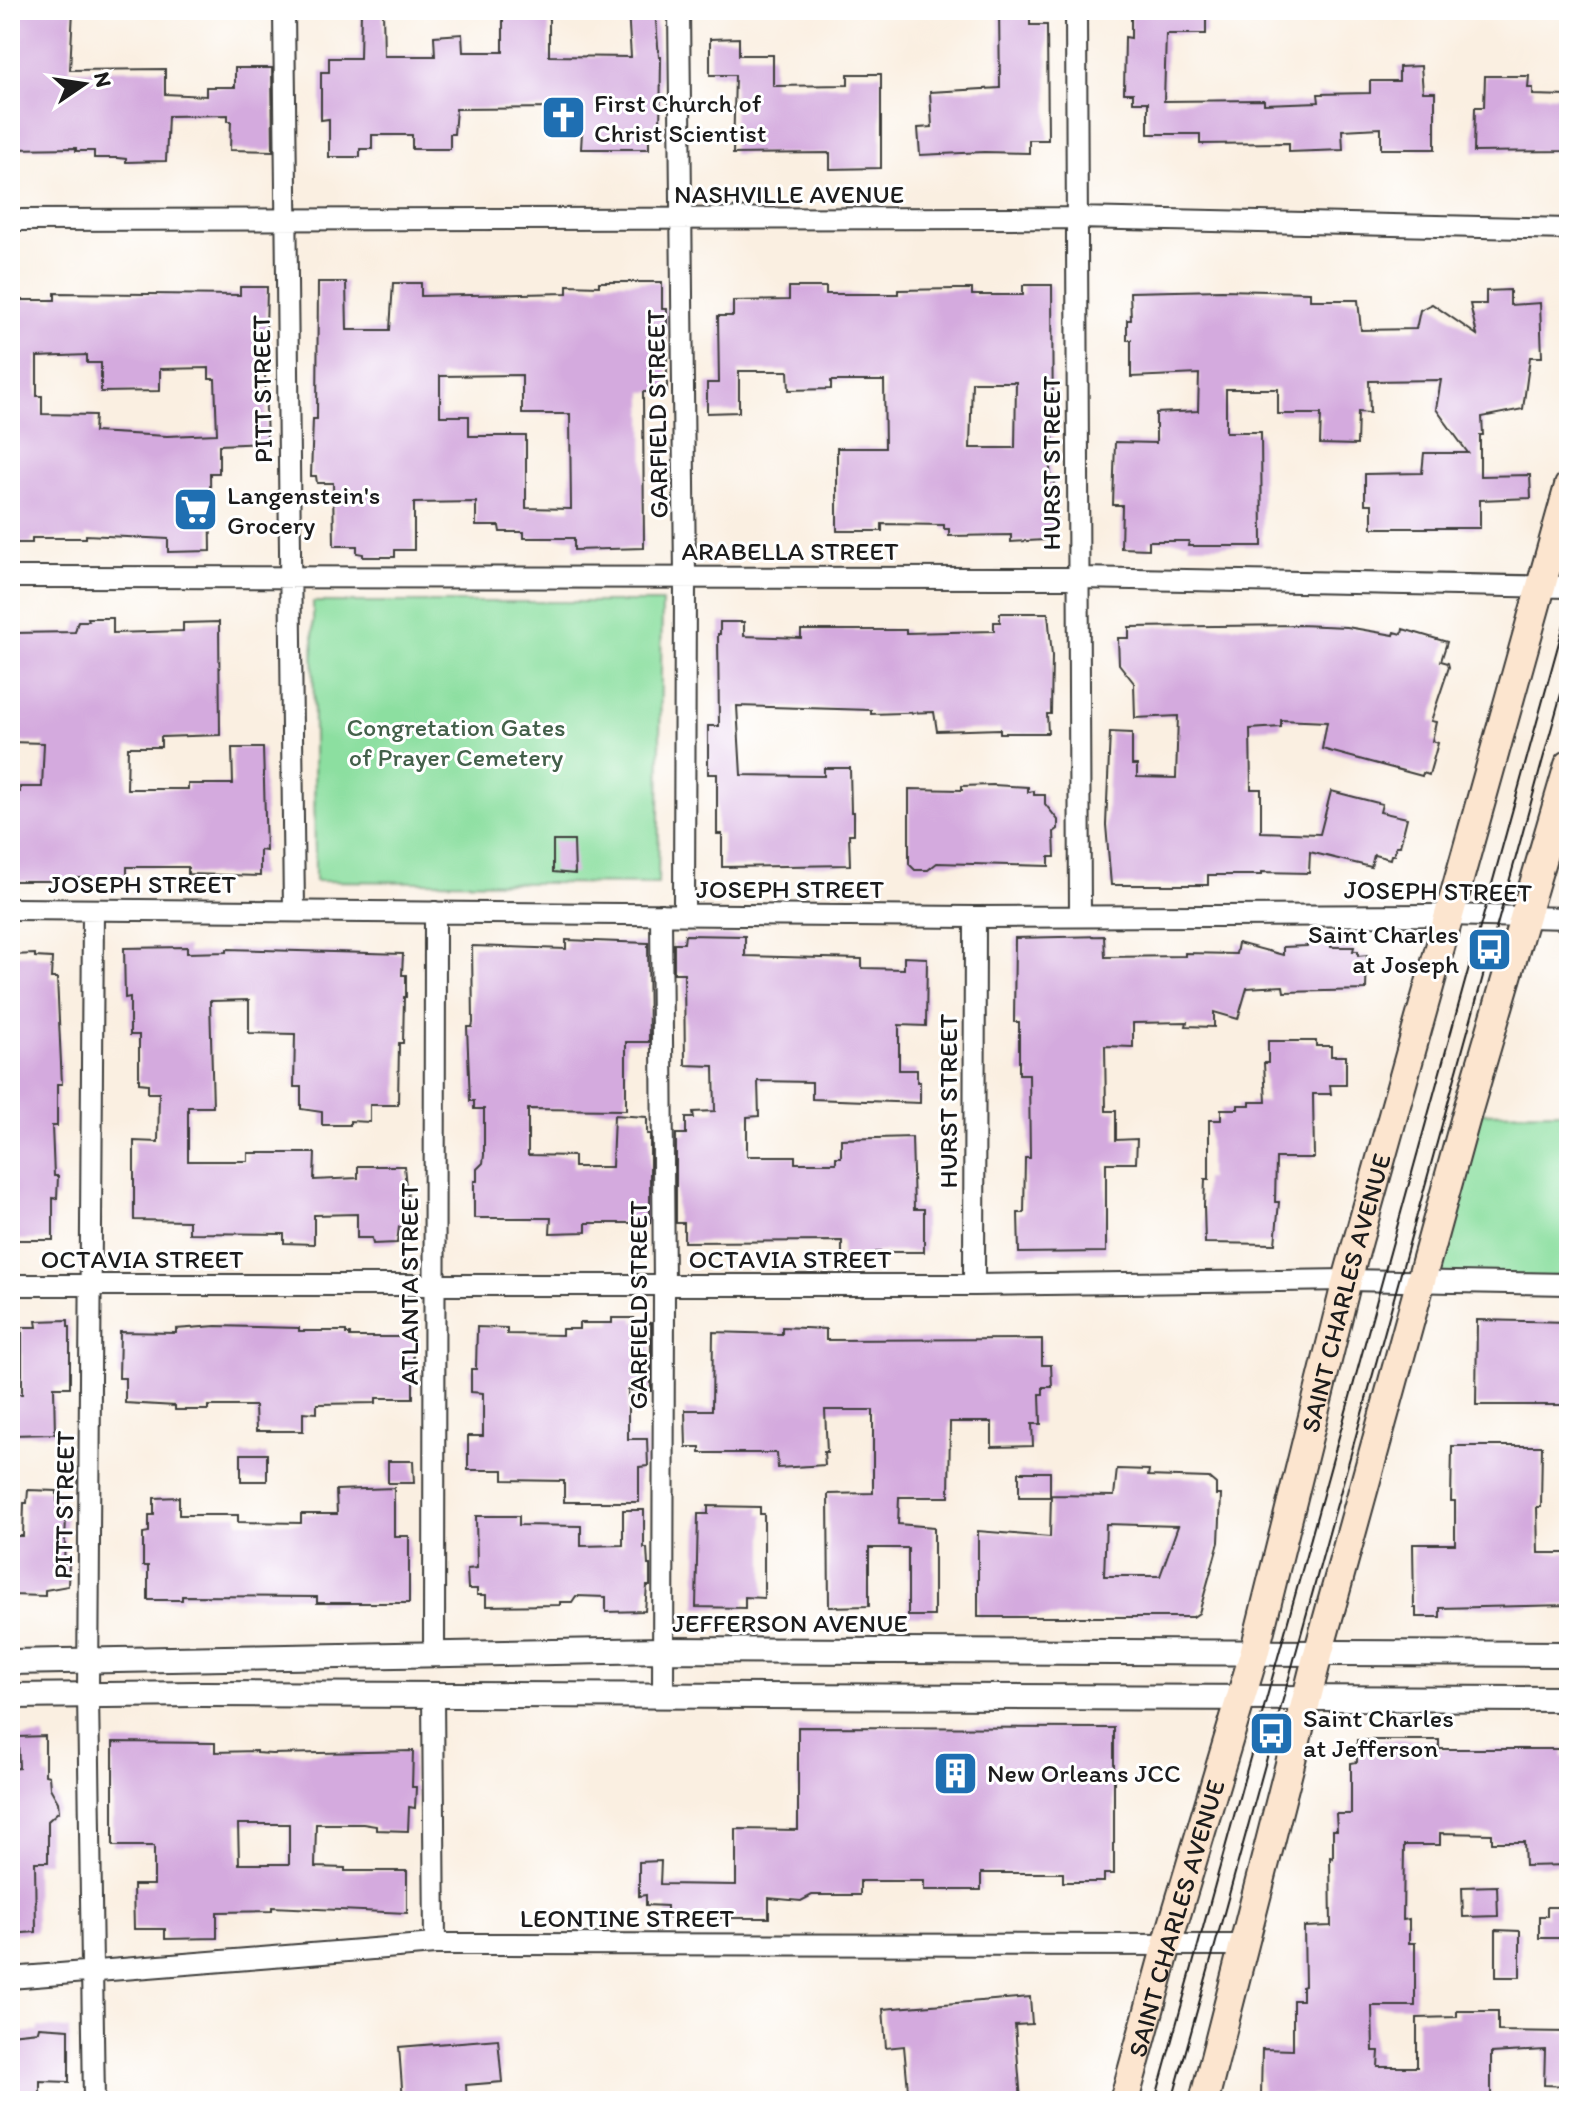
<svg xmlns="http://www.w3.org/2000/svg" width="1579" height="2111" viewBox="0 0 1579 2111" font-family="Itim,sans-serif">
<style>
.green{fill:#8cdfa0;stroke:#547e5e;stroke-width:2}
.building{fill:#d4aade;fill-rule:evenodd}
.lines{fill:none;stroke-linecap:round;stroke-linejoin:round}
.minor-casing{stroke:#3d3c3a;stroke-width:24}
.tertiary-casing{stroke:#3d3c3a;stroke-width:28}
.secondary-casing{stroke:#3d3c3a;stroke-width:32}
.minor{stroke:#fff;stroke-width:20}
.tertiary{stroke:#fff;stroke-width:24}
.secondary{stroke:#fce5cf;stroke-width:28}
.tram{stroke:#1c1c1c;stroke-width:2}
.labels{text-anchor:middle;stroke-width:6;stroke-linejoin:round;paint-order:stroke}
.poi-label{font-size:26px;fill:#1c1c1c;stroke:#fff;text-anchor:start}
.street-label{font-size:26px;fill:#1c1c1c;stroke:#fff}
.park-label{font-size:26px;fill:#43604a;stroke:#fff}
</style>
<rect width="100%" height="100%" fill="#fff"/>
<filter id="ink" filterUnits="userSpaceOnUse"><feTurbulence type="fractalNoise" baseFrequency=".0125" numOctaves="2"/><feDisplacementMap in="SourceGraphic" scale="16" xChannelSelector="R" yChannelSelector="G"/><feConvolveMatrix kernelMatrix="1 2 1 2 8 2 1 2 1" color-interpolation-filters="sRGB"/></filter>
<filter id="wash" filterUnits="userSpaceOnUse"><feTurbulence type="fractalNoise" baseFrequency=".006" numOctaves="4" result="noise"/><feDisplacementMap in="SourceGraphic" scale="32" xChannelSelector="R" yChannelSelector="G"/><feGaussianBlur stdDeviation="1.8" result="paint"/><feColorMatrix in="noise" values="0 0 0 0 0 0 0 0 0 0 0 0 0 0 0 0 0 1.4 0 .05"/><feComposite in="paint" operator="in"/></filter>
<g filter="url(#wash)">
<rect width="100%" height="100%" fill="#faefe1"/>
<path class="green" d="M313,602h349l-4,282 -343,-3z
M1569,1112v172l-147,-1 45,-170z"/>
<g id="blocks">
<path class="building" d="M10,10h63l-3,60 95,-1v25l41,2v-9h29v-19h37l1,83 -43,-1 1,-29h-3v-6l-60,1 -2,45 -40,1v-3l-8,-1h-24v-7h-18v-3l-66,1z
M361,10h22l1,46h51l-1,-20 28,-2 1,18h40v-42h46v46l82,1 -3,-47h27l4,47h2l-1,75h-11v17h-68l1,-17 -15,-1v-23l-111,1 -2,25h-4v15h-38v-14h-40v14h-12v8h-31v-38l-8,1v-48h8v-14h31z
M999,10h31v15h17l1,115h-19v13l-45,-1 -64,3 -2,-27 14,-1 -2,-35 70,-4z
M1131,10h75v24h-40l-2,67 100,-1v4l55,-2 -1,-8 52,-1v-12h29v-14l22,-1 2,26h12v57h-54v-21l-39,2 1,20 -54,2v-9l-89,1v-10h-52v-32h-15v-9h-9l1,-56 6,1z
M739,38v17h34v31l75,-1v-11h33v94l-51,1v-16l-97,1 2,-79h-25v-36z
M1485,76h44l-1,12h5v7l36,1v55l-95,1 1,-45h9z
M318,282h28l1,48h43l3,-47h28v13l146,-3v-8l32,1v-4h63v27h5v83h-24l1,156 -70,2v-12h-50v-6h-24l-1,-6h-23v-24l-62,1v47h-19v7h-32v-3l-6,-1v-7h-23l-1,-63h-16l-1,-7h-5l2,-57h4zM522,375v39h48l1,95 -45,-1v-72h-57v-20h-29v-40z
M1023,285h29l1,154h-5l3,43 3,-1 2,45 -13,4 1,10 -33,2v-7l-62,1v-7h-5v-4l-62,-1v7h-45v-83h48l-1,-67h-53v8l-42,1 -1,-19h-49v41l-32,1v-30h12l-1,-67h15v-15l56,-1v-13h37v7h72v-4l58,-1h16v6h51zM972,382h44l-1,66h-45z
M240,287h27l-2,93 2,63 -48,2v28h-9l1,78 -43,1v-13l-82,-4v3h-54v5h-22l3,-165h-3v-78h45v-7l185,2zM87,355v8h14v29l59,-1v-22l49,-1v11h6l2,55 -50,2 -73,-4 1,-17 -53,-1v-18h-5v-39z
M1222,290l88,2v8h48l3,30 55,-1 4,-19 12,-6 45,31 -7,-31h16v-13l24,-1v15l30,-2 2,54h-12l-7,52 -41,8 1,18h-3v41l50,-1 1,23 -51,2v28h-108v-24h-7v-30l57,-1 2,-20h44l-32,-44 5,-29 -72,1 1,32 -12,-1 -1,33 -37,-1 1,-30h-43v-25h-52v43h35l1,114h-74l1,-5h-40v8l-28,-1 1,-43h-9l2,-63 41,1v-30l42,-2 1,-37 -68,3v-37h-4v-20h4l-1,-28z
M1000,613h48l4,43 -1,58h-4l1,19h-48v-4l-63,2 -3,-19 -63,2v-4l-134,-4 4,69 83,1v-8h26l1,44h3v22h-5l1,31 -128,2v-33h-5v-60h-9v-48h11l-1,-92h2v-12h24v14l57,2v-8h105v3l88,-2v-9h6z
M88,618h25v15l70,-2v-8l36,-1 1,113 -59,2v10h-33l-1,42h61v-5h45l-1,-36h31l3,103 -6,-1v26l-72,-2v-7h-61v11h-73l1,3h-42l2,-89h5v-5h22l2,-44 -34,-1v-33h5l-1,-76 61,-1 3,-11h11z
M1299,625l48,2 47,8 1,-3 7,2 1,-5 44,13 -6,19 7,2 1,4 -18,54 5,1 -4,19 6,2 -9,32 -6,-2 -1,3 -100,-27 5,-27 -46,-2v7l-31,2 1,60h10v43l59,2 11,-43 51,13 -2,8 27,6 -7,28h-4l-2,9h-3l-1,4 -16,-4 -3,12 -61,-15 -1,21 -47,-1v3h-54v10h-97l-5,-60 4,-93 22,1v32h5v12l39,1 2,-62 -43,2 -1,-35 -15,-19 -1,-26h11v-11z
M993,785l35,2v5l6,-1v4h11v9l13,16v9l-4,3 1,25h-6v9l-112,-3 -9,7h-13l-6,-6v-75l53,1v-4z
M553,841h21l1,33 -22,-2z
M685,935l60,1v20l117,3v9l42,1v-12l23,1 -1,68 -27,-1v45h18v12h3v21l-108,-4v-17l-54,-1 1,35 -12,1v39h48v7h41v-6h5v-18l71,-2 2,72h10v43h-48v3l-34,1v-15l-158,1v-19h-8v-89h10v-16h8l-1,-6 22,-1 -1,-45 -29,-1 -1,-92h-10v-30h10z
M1104,936l1,21 80,-1v-3l51,1 2,-11 45,12v-8l24,-1 2,-4h22v5h23l-1,4h5v5l9,-1 -1,35 -82,2 -1,-6 -36,2 -9,31 -24,-7v15l-28,-1 1,-4 -54,1v24l-28,-1 1,65h10v29l21,-1 -1,24h-30v89l-87,1 -1,-40h6l1,-55h5l-1,-84h-10v-52h-5l1,-84z
M566,940l82,3 1,99h-23v68l-98,-1v46l46,1v11h38l2,-52 33,2v17h3v89h-64v9l-36,1 1,-15h-77v-37h3v-12l6,-6 1,-8v-46h-10v-8h-4l-3,-74h5l1,-4 -1,-77 94,3z
M187,947v6l40,-1v-3l176,5 -1,21h4v22h-2l-1,46h-4l-1,62h-28v17l-20,-1v4h-28v-13l-21,-3v-22h-7l1,-53 -46,-1v-33l-39,1 3,106h-25v54h60v-8h67l-1,27 44,-2v-12h46l2,20h2l-1,27 -2,13 -6,1 -2,16 -24,1 -1,-6h-15v-24l-43,1v29l-30,-1v-9l-95,-1v-12l-55,-1v-79l24,1 1,-49h-11v-9l-9,-1v-48h-9v-38l-5,1 -1,-50z
M35,954v3l17,1 -1,20h6l5,106h-5v42h-5l2,50h4l-1,23 -4,-1v42h-43v-282h3v-3z
M1268,1041h48v5h15v10h15v29h-16l1,9h-18l1,64h-38l-1,44h4l-4,42 -70,-1 -1,-37 1,-27h4v-59h12v-11h17v-4h12v-3h16l-2,-39h4z
M612,1318h22v4l17,1v68l-23,-1v49h19l1,27 -9,1v35h-75v-21l-61,-1v-10h-35v-34h15v-43l-12,-1v-23h5l1,-42 30,1v6l55,1v-6h17v-6h33z
M68,1320v7h2v60h-16l1,47 -45,1v-41h12v-67h15l-1,-6z
M1477,1320l92,2v83h-93z
M216,1326l83,2v3h47v3h4v3h63v61h-37v5l-59,1v9l-14,-1v19h-47l-1,-25h-47v4h-33v-4l-50,-3v-25h-6l1,-46 56,1v-4z
M782,1327l44,2v11l216,-1v26h9l1,22h-9v7h-3l1,30h-9l1,22 -41,1v-25h-42l-1,75h-50l-1,27 36,3v89h-26v-68h-39v58l-40,1 -1,-113 45,-1v-83h-48l2,42h-3l1,13 -47,3 -1,-15h-77v-6h-14l-1,-37h27l1,-78 69,2z
M1452,1446h90l-1,61h-4l1,46h31v52l-129,3v9h-24v-9h-2l-1,-64h42v-43h-4z
M241,1454h26v27h-26z
M388,1461h25l1,22h-26z
M1117,1469l32,1 -1,6 61,2 7,6v11h5l-2,47 -20,71 -6,4h-215v-86l72,6 1,-42 63,1zM1106,1524l72,2 -18,50h-56z
M1019,1472h31v25h-31z
M394,1488v48h15v67h-92v-6l-135,-1v4h-34v-34h-5v-33l6,-1v-17h5v-17l25,-1v18h59v7l63,1v-9h36l-1,-24z
M28,1490l29,1v11h4v16h5l-2,45h5l-1,23 -23,4v6l-35,-1v-59h13l1,-33h3z
M708,1506l52,1v7h4v84l-19,-1v11l-49,-1 2,-93h10z
M623,1510h21v38h3l1,17h2v21h-3l-2,25 -39,1v-15l-30,-1 -4,6h-12v3l-74,1v-11h-9v-6h-9l-1,-20 10,-1 -1,-52h43v9l62,1v20l42,-1z
M798,1727l316,1v146h-10v8h-41v-9h-82v17h-57v-9h-64v14h-48l-11,6 -32,-3v20h-102v-12l-21,-1v-10l-7,1v-34l22,-1 -1,23 76,1v-56l62,1z
M45,1736v39l4,1 1,12 8,14 1,9 -11,10v41h-13l1,70 -26,2v-165l9,-1 -1,-31z
M1357,1740h82v9h124v8h6v108l-44,1 -1,-24h-32v-8l-52,-1v12h-36l-1,75 6,-1v24h6v63h-43l1,45h6l-1,16h39v-49l40,-1v-6h41v20l71,1v54l-25,-1 1,-35 -54,3v48h-63v-7h-50v3l-117,-2 1,-46 31,1v-50h9v-13l3,-1 -1,-59 27,-1 -1,-69 3,1v-28h4l-1,-16h15v-51l6,-1z
M113,1742l102,1v9l41,-1v2l16,1 141,-3 -1,36h4l-1,21 -6,-1 -1,24 -32,-1v-4l-13,-2h-47l-1,43 30,1v3h62v42l-135,-6v4l-55,1v26l-52,1v-10h-31l-1,-44h21v-39h-41zM238,1824h51v40h-50z
M1497,1886l1,30 -35,1 -1,-30z
M1547,1907h22v31h-30v-22h8z
M1496,1930l24,1v46h-24z
M1030,1997l2,27 -17,1 6,76h-112l-5,-55 -18,2 -3,-39z
M39,2027l30,2v53l-29,-1v20h-19v-5l-11,1v-63l28,-3z
M498,2039l4,43 -36,3 1,16h-64l-4,-54z"/>
</g>
</g>
<g filter="url(#ink)">
<use href="#blocks" fill-opacity="0" stroke="#3d3c3a" stroke-width="2"/>
<g class="lines">
<defs>
<path id="minor" d="M284,10l10,901
M679,10l6,567 -1,337
M1076,10l4,905
M10,220l1067,-2 492,11
M10,577l1068,1 491,9
M10,909l965,8 472,-2 122,3
M93,910l-5,785 6,406
M661,914l3,371 -1,411
M10,1285h964l373,-5 222,4
M974,1285l1,-368
M434,1655l1,-743
M433,1695l2,249
M10,1978l425,-34 809,1"/>
<path id="tertiary" d="M10,1662l653,-12 906,4
M10,1696l190,-2 1369,5"/>
<g id="secondary">
<path id="s1" d="M1124,2101l43,-156 87,-291 93,-374 222,-794"/>
<path d="M1204,2101l114,-447 149,-541 102,-348"/>
</g>
</defs>
<use href="#minor" class="minor-casing"/>
<use href="#tertiary" class="tertiary-casing"/>
<use href="#secondary" class="secondary-casing"/>
<use href="#minor" class="minor"/>
<use href="#tertiary" class="tertiary"/>
<use href="#secondary" class="secondary"/>
<path class="tram" d="M1155,2101l414,-1495
M1172,2101l397,-1436"/>
</g>
</g>
<defs>
<symbol id="church-square" viewBox="-11 -11 22 22"><rect x="-9" y="-9" width="18" height="18" rx="4" fill="#1f6fb2" stroke="#fff"/><path d="M-1.2-6h2.4v3.5h3.3v2.4h-3.3V6h-2.4V-.1h-3.3v-2.4h3.3Z" fill="#fff"/></symbol>
<symbol id="supermarket-square" viewBox="-11 -11 22 22"><rect x="-9" y="-9" width="18" height="18" rx="4" fill="#1f6fb2" stroke="#fff"/><path d="M-6-5.5h2.5l.6 2H6L4.5 2H-2.5L-4.4-4H-6ZM-1.5 3.2a1.3 1.3 0 1 0 .1 0ZM3 3.2a1.3 1.3 0 1 0 .1 0Z" fill="#fff"/></symbol>
<symbol id="bus-square" viewBox="-11 -11 22 22"><rect x="-9" y="-9" width="18" height="18" rx="4" fill="#1f6fb2" stroke="#fff"/><path d="M-5-6H5V4H4V6H2V4H-2V6H-4V4H-5ZM-3.5-4V0h7V-4ZM-3.5 1.2v1.5H-2V1.2ZM2 1.2v1.5H3.5V1.2Z" fill="#fff"/></symbol>
<symbol id="building-square" viewBox="-11 -11 22 22"><rect x="-9" y="-9" width="18" height="18" rx="4" fill="#1f6fb2" stroke="#fff"/><path d="M-4-6H4V6H1V3H-1V6H-4ZM-2.5-4.3h1.7v1.8h-1.7ZM.8-4.3h1.7v1.8H.8ZM-2.5-1h1.7V.8h-1.7ZM.8-1h1.7V.8H.8Z" fill="#fff"/></symbol>
</defs>
<g fill-rule="evenodd">
<use href="#church-square" x="538" y="92" width="51" height="51"/>
<use href="#supermarket-square" x="170" y="484" width="51" height="51"/>
<use href="#bus-square" x="1464" y="924" width="51" height="51"/>
<use href="#bus-square" x="1246" y="1708" width="51" height="51"/>
<use href="#building-square" x="930" y="1748" width="51" height="51"/>
</g>
<g class="labels">
<g class="poi-label">
<text x="594" y="112">First Church of<tspan x="594" dy="30">Christ Scientist</tspan></text>
<text x="227" y="504">Langenstein's<tspan x="227" dy="30">Grocery</tspan></text>
<text x="1459" y="943" text-anchor="end">Saint Charles<tspan x="1459" dy="30">at Joseph</tspan></text>
<text x="1303" y="1727">Saint Charles<tspan x="1303" dy="30">at Jefferson</tspan></text>
<text x="987" y="1782">New Orleans JCC</text>
</g>
<g class="street-label">
<text x="789" y="203">NASHVILLE AVENUE</text>
<text transform="translate(262 389) rotate(-91)" y="9">PITT STREET</text>
<text transform="translate(657 414) rotate(-91)" y="9">GARFIELD STREET</text>
<text transform="translate(1051 463) rotate(-90)" y="9">HURST STREET</text>
<text x="790" y="560">ARABELLA STREET</text>
<text x="142" y="893">JOSEPH STREET</text>
<text x="790" y="898">JOSEPH STREET</text>
<text transform="translate(1438 891) rotate(1)" y="9">JOSEPH STREET</text>
<text transform="translate(948 1101) rotate(-90)" y="9">HURST STREET</text>
<text x="142" y="1268">OCTAVIA STREET</text>
<text x="790" y="1268">OCTAVIA STREET</text>
<text transform="translate(409 1284) rotate(-90)" y="9">ATLANTA STREET</text>
<text dy="9" stroke="none"><textPath href="#s1" startOffset="838">SAINT CHARLES AVENUE</textPath></text>
<text transform="translate(638 1305) rotate(-90)" y="9">GARFIELD STREET</text>
<text transform="translate(64 1505) rotate(-89)" y="9">PITT STREET</text>
<text x="790" y="1632">JEFFERSON AVENUE</text>
<text x="627" y="1927">LEONTINE STREET</text>
<text dy="9" stroke="none"><textPath href="#s1" startOffset="190">SAINT CHARLES AVENUE</textPath></text>
</g>
<g class="park-label">
<text x="456" y="736">Congretation Gates<tspan x="456" dy="30">of Prayer Cemetery</tspan></text>
</g>
</g>
<rect width="1579" height="2111" fill="none" stroke="#fff" stroke-width="40"/>
<g transform="translate(84 84) rotate(77)" stroke="#ffffff" stroke-width="6" paint-order="stroke">
<path d="M0-6L14 30L0 20L-14 30Z" fill="#1c1c1c"/>
<text y="-12" font-size="22" font-weight="bold" text-anchor="middle" fill="#1c1c1c">N</text>
</g>
</svg>
